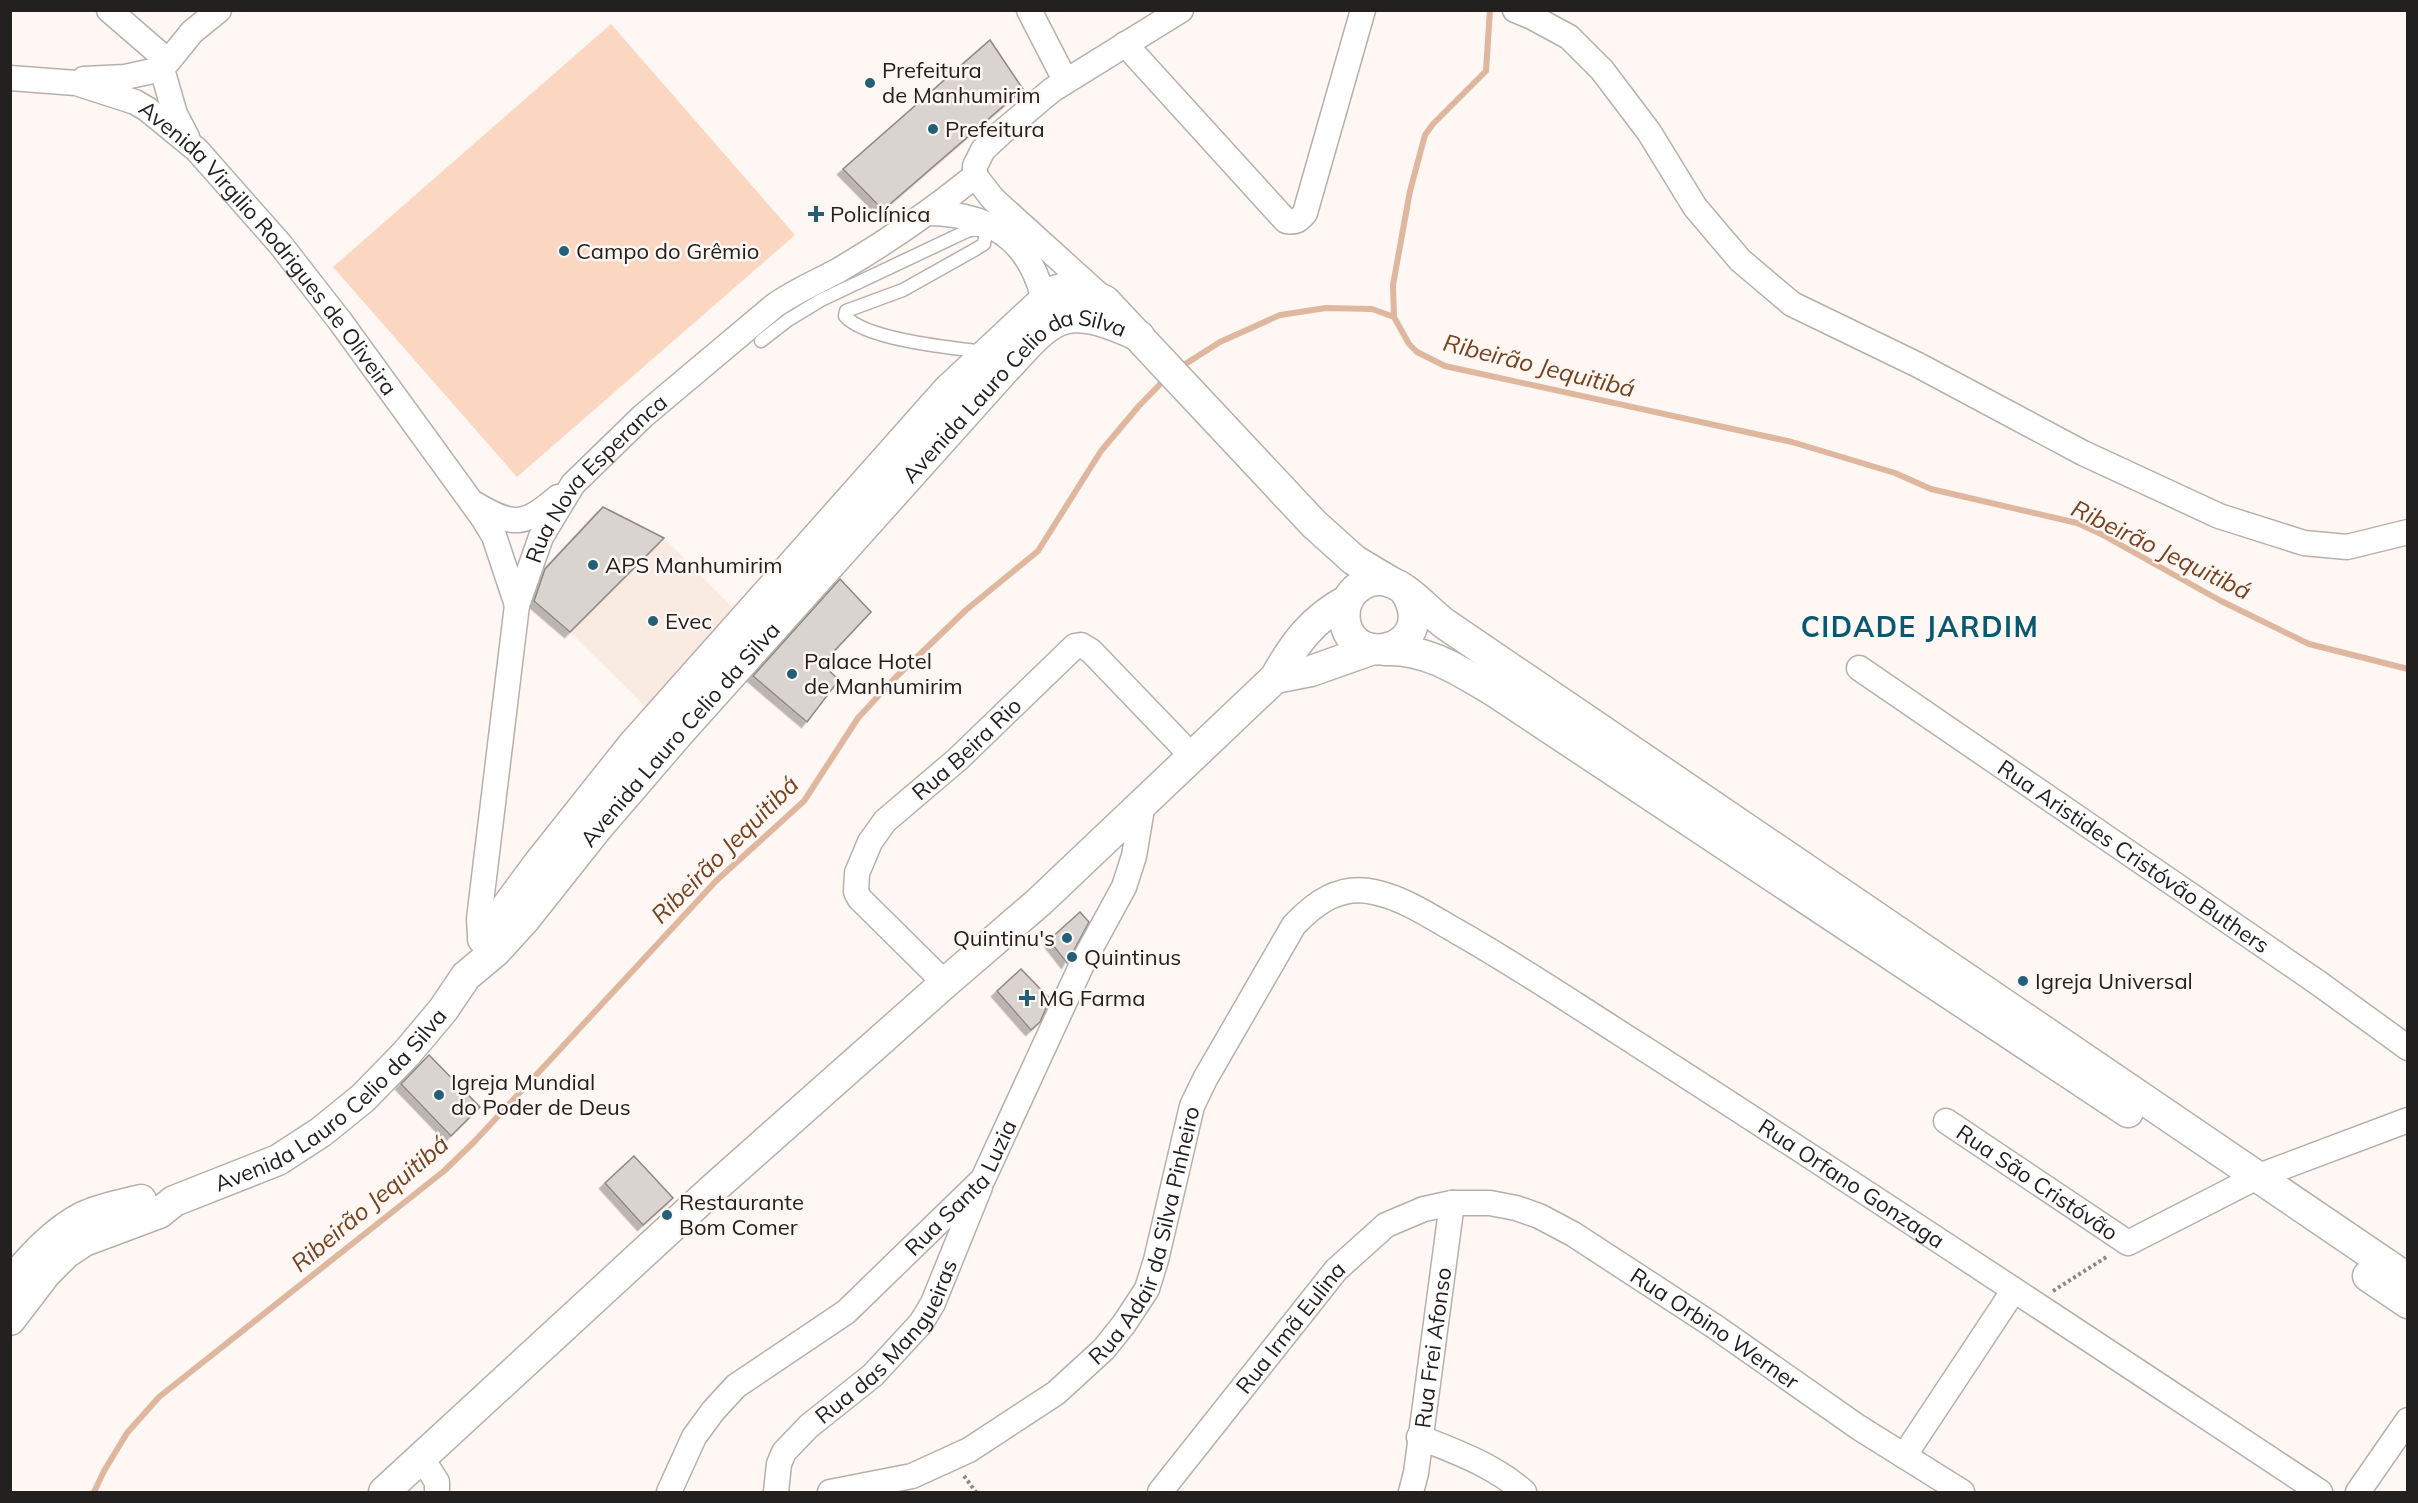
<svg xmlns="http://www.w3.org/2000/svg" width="2418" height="1503" viewBox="0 0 2418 1503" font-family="Mulish,sans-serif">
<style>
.built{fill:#f9eae2}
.green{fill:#fbd6c1}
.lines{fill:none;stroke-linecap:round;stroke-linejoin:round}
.stream{stroke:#dfb69e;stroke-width:6}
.building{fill:#dad4d0;stroke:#8e8884;stroke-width:1.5;filter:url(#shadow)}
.service-casing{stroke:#b6b0ac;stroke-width:15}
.minor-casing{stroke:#b6b0ac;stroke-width:27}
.tertiary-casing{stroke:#b6b0ac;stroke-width:33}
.path{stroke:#8d8886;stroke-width:4;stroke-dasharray:3 3;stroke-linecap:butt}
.service{stroke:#fff;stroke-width:12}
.minor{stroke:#fff;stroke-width:24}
.tertiary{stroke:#fff;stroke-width:30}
.poi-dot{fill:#235f77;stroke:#fef7f3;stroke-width:2}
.labels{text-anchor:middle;stroke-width:5;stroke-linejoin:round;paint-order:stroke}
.poi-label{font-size:22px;fill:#232120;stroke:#fef7f3;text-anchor:start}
.street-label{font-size:22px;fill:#232120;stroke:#fef7f3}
.water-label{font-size:24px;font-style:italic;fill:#76411e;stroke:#fef7f3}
.district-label{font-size:28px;font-weight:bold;letter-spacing:1.5px;fill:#085872;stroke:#fef7f3}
</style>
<defs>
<filter id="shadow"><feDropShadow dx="-5.5" dy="5.5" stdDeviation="0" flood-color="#0004"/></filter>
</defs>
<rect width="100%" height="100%" fill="#fef7f3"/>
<path class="built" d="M664,538l71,72 -85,101 -80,-79z"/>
<path class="green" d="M611,24l184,211 -278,242 -184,-210z"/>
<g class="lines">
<path class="stream" d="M1394,317l-1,-32 17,-94 15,-56 8,-11 53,-53 4,-61
M1179,368l41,-26 60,-27 46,-7 46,1 22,8 15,27 8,8 28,14 347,76 103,31 36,16 146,34 24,11 120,67 88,43 99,25
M94,1492l10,-21 23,-38 32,-36 285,-226 31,-30 241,-260 88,-80 54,-83 36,-39 72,-69 72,-59 63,-100 37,-44 28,-29"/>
</g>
<path class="building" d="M990,40l33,49 -140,121 -40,-41z
M603,507l61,31 -94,94 -36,-31 11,-32z
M840,579l31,33 -49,52 17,16 -32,42 -54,-46z
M1080,912l9,10 -22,41 -18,-23z
M1021,969l29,30 -10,23 -9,8 -34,-39z
M429,1055l51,52 -29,29 -50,-52z
M634,1156l39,42 -30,27 -38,-42z"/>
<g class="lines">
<defs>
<path id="service" d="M761,341l27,-21 33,-20 146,-69 9,-2 7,2
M985,352c-32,-4 -119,-12 -140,-36l1,-5 57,-21 73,-41 8,-5 2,-13"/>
<g id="minor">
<path d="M109,10l59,51"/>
<path d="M1029,10l36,70"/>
<path d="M1515,10l17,7 37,20 33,33 47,62 46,75 45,53 52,44 126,61 165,88 136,63 85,27 43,4 61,-15"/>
<path d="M1125,44l161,177c10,2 13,-1 19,-8l58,-203"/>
<path d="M162,69l13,45 12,23"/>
<path d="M162,69l30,-37 27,-22"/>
<path id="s1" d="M10,78l66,5 59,19 12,7 50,41 83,94 60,77 143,197 11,18 23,69"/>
<path d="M84,79l41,-2 37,-8"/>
<path d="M929,213c70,1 107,34 118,102"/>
<path d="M1099,295l-106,-96 -18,-23v-10l8,-16 18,-17 51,-43 129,-80"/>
<path d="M475,504c39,23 49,22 83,-7"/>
<path id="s2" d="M1859,668l458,314 91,66"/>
<path id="s3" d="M489,950l-9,-15 -1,-16 38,-314 24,-68 32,-53 70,-68 131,-110c21,-15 43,-24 65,-36 48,-28 93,-59 136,-94"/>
<path id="s4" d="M945,983l-85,-84 -4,-7 1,-19 13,-31 15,-21 73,-62 117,-113 6,-1 10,6 101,105"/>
<path id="s5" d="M1946,1121l182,122 131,-67 149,-56"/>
<path d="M1419,1437c37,15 75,28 105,55"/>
<path d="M1904,1456l110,-166"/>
<path d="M421,1457l16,25v10"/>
<path id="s6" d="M669,1492l25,-55 19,-26 23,-25 110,-74 137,-133 100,-217 41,-75 10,-31 9,-53"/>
<path id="s7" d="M776,1492l3,-28 5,-12 25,-26 64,-51 48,-52 12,-20 47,-116"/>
<path id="s8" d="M830,1492l82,-16 57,-26 87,-57 48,-44 20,-25 23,-35 9,-29 36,-154 13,-27 89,-154c21,-22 46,-41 80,-33 29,6 56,24 82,39 62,35 121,75 181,113 229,147 456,298 683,448"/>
<path id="s9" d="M1160,1492l176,-222 50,-45 38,-16 28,-6h38l26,5 23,8 34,18 141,92 144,101 104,65"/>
<path id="s10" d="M1411,1492l5,-19 36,-270"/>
<path d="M2358,1492l50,-72"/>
</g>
<g id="tertiary">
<path d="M1405,591c36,56 -50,82 -60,31 -1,-9 0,-19 5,-26 7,-10 19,-17 32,-16 22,2 45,31 63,44l963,655"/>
<path d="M1385,650c41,-2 75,21 109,41l634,421"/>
<path d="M1275,678l36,-7 62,-22"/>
<path d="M483,939l56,-76 93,-117 316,-356 106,-99c19,-7 35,3 51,10l209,223 40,36 35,21"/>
<path d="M2368,1276l40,27"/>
<path d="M10,1283c21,-25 44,-51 73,-66 18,-9 39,-12 58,-17"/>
<path id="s11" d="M10,1320l36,-47 20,-20 18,-12 75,-28 15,-12 104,-41 43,-28 42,-34 43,-44 37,-44 23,-34 30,-25 29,-32 73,-92 80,-93 328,-366c15,-15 32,-38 52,-47 24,-11 59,5 81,15"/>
<path d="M384,1492l330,-304 231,-205 94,-81 236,-224c19,-34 38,-60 73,-78"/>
</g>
</defs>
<use href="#service" class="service-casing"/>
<use href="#minor" class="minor-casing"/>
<use href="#tertiary" class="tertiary-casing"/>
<path class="path" d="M2053,1291l55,-35
M964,1476l12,16"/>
<use href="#service" class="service"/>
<use href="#minor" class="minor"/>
<use href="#tertiary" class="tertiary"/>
</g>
<g class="poi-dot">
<circle cx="870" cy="83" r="6"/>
<circle cx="933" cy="129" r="6"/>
<path d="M813 205h6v6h6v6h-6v6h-6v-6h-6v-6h6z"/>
<circle cx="564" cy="251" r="6"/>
<circle cx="593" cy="565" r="6"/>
<circle cx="653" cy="621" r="6"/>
<circle cx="792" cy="674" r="6"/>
<circle cx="1067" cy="938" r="6"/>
<circle cx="1072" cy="957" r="6"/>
<circle cx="2023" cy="981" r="6"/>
<path d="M1024 989h6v6h6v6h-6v6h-6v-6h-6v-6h6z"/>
<circle cx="439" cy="1095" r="6"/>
<circle cx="667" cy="1215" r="6"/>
</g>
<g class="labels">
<g class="poi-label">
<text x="882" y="78">Prefeitura<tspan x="882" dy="25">de Manhumirim</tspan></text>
<text x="945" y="137">Prefeitura</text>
<text x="830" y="222">Policlínica</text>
<text x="576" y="259">Campo do Grêmio</text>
<text x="605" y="573">APS Manhumirim</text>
<text x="665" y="629">Evec</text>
<text x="804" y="669">Palace Hotel<tspan x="804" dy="25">de Manhumirim</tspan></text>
<text x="1055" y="946" text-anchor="end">Quintinu's</text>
<text x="1084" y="965">Quintinus</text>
<text x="2035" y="989">Igreja Universal</text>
<text x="1039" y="1006">MG Farma</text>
<text x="451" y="1090">Igreja Mundial<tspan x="451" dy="25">do Poder de Deus</tspan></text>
<text x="679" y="1210">Restaurante<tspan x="679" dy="25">Bom Comer</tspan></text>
</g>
<g class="street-label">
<text dy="8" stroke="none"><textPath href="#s1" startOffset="327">Avenida Virgilio Rodrigues de Oliveira</textPath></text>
<text dy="8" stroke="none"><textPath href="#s11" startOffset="1395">Avenida Lauro Celio da Silva</textPath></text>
<text dy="8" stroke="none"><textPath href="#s3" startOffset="502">Rua Nova Esperanca</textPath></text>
<text dy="8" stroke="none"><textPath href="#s11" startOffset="909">Avenida Lauro Celio da Silva</textPath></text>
<text dy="8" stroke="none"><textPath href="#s4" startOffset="315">Rua Beira Rio</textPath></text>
<text dy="8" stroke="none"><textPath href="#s2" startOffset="333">Rua Aristides Cristóvão Buthers</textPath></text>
<text dy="8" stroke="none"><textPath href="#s11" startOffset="398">Avenida Lauro Celio da Silva</textPath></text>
<text dy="8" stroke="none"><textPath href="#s5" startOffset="110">Rua São Cristóvão</textPath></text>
<text dy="8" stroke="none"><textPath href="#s8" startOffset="1437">Rua Orfano Gonzaga</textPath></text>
<text dy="8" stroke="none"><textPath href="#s6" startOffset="430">Rua Santa Luzia</textPath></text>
<text dy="8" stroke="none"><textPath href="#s8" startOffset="438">Rua Adair da Silva Pinheiro</textPath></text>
<text dy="8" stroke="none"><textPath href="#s9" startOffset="210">Rua Irmã Eulina</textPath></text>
<text dy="8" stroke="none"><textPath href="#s9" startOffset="718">Rua Orbino Werner</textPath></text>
<text dy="8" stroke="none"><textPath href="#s7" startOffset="194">Rua das Mangueiras</textPath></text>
<text dy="8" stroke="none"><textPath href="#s10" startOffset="146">Rua Frei Afonso</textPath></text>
</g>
<g class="water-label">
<text transform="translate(1539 366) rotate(14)" y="8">Ribeirão Jequitibá</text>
<text transform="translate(2161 550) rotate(26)" y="8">Ribeirão Jequitibá</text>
<text transform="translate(725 850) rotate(-45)" y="8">Ribeirão Jequitibá</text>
<text transform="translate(370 1204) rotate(-40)" y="8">Ribeirão Jequitibá</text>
</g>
<g class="district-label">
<text x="1920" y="637">CIDADE JARDIM</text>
</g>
</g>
<rect width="2418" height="1503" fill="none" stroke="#232120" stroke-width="24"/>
</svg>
